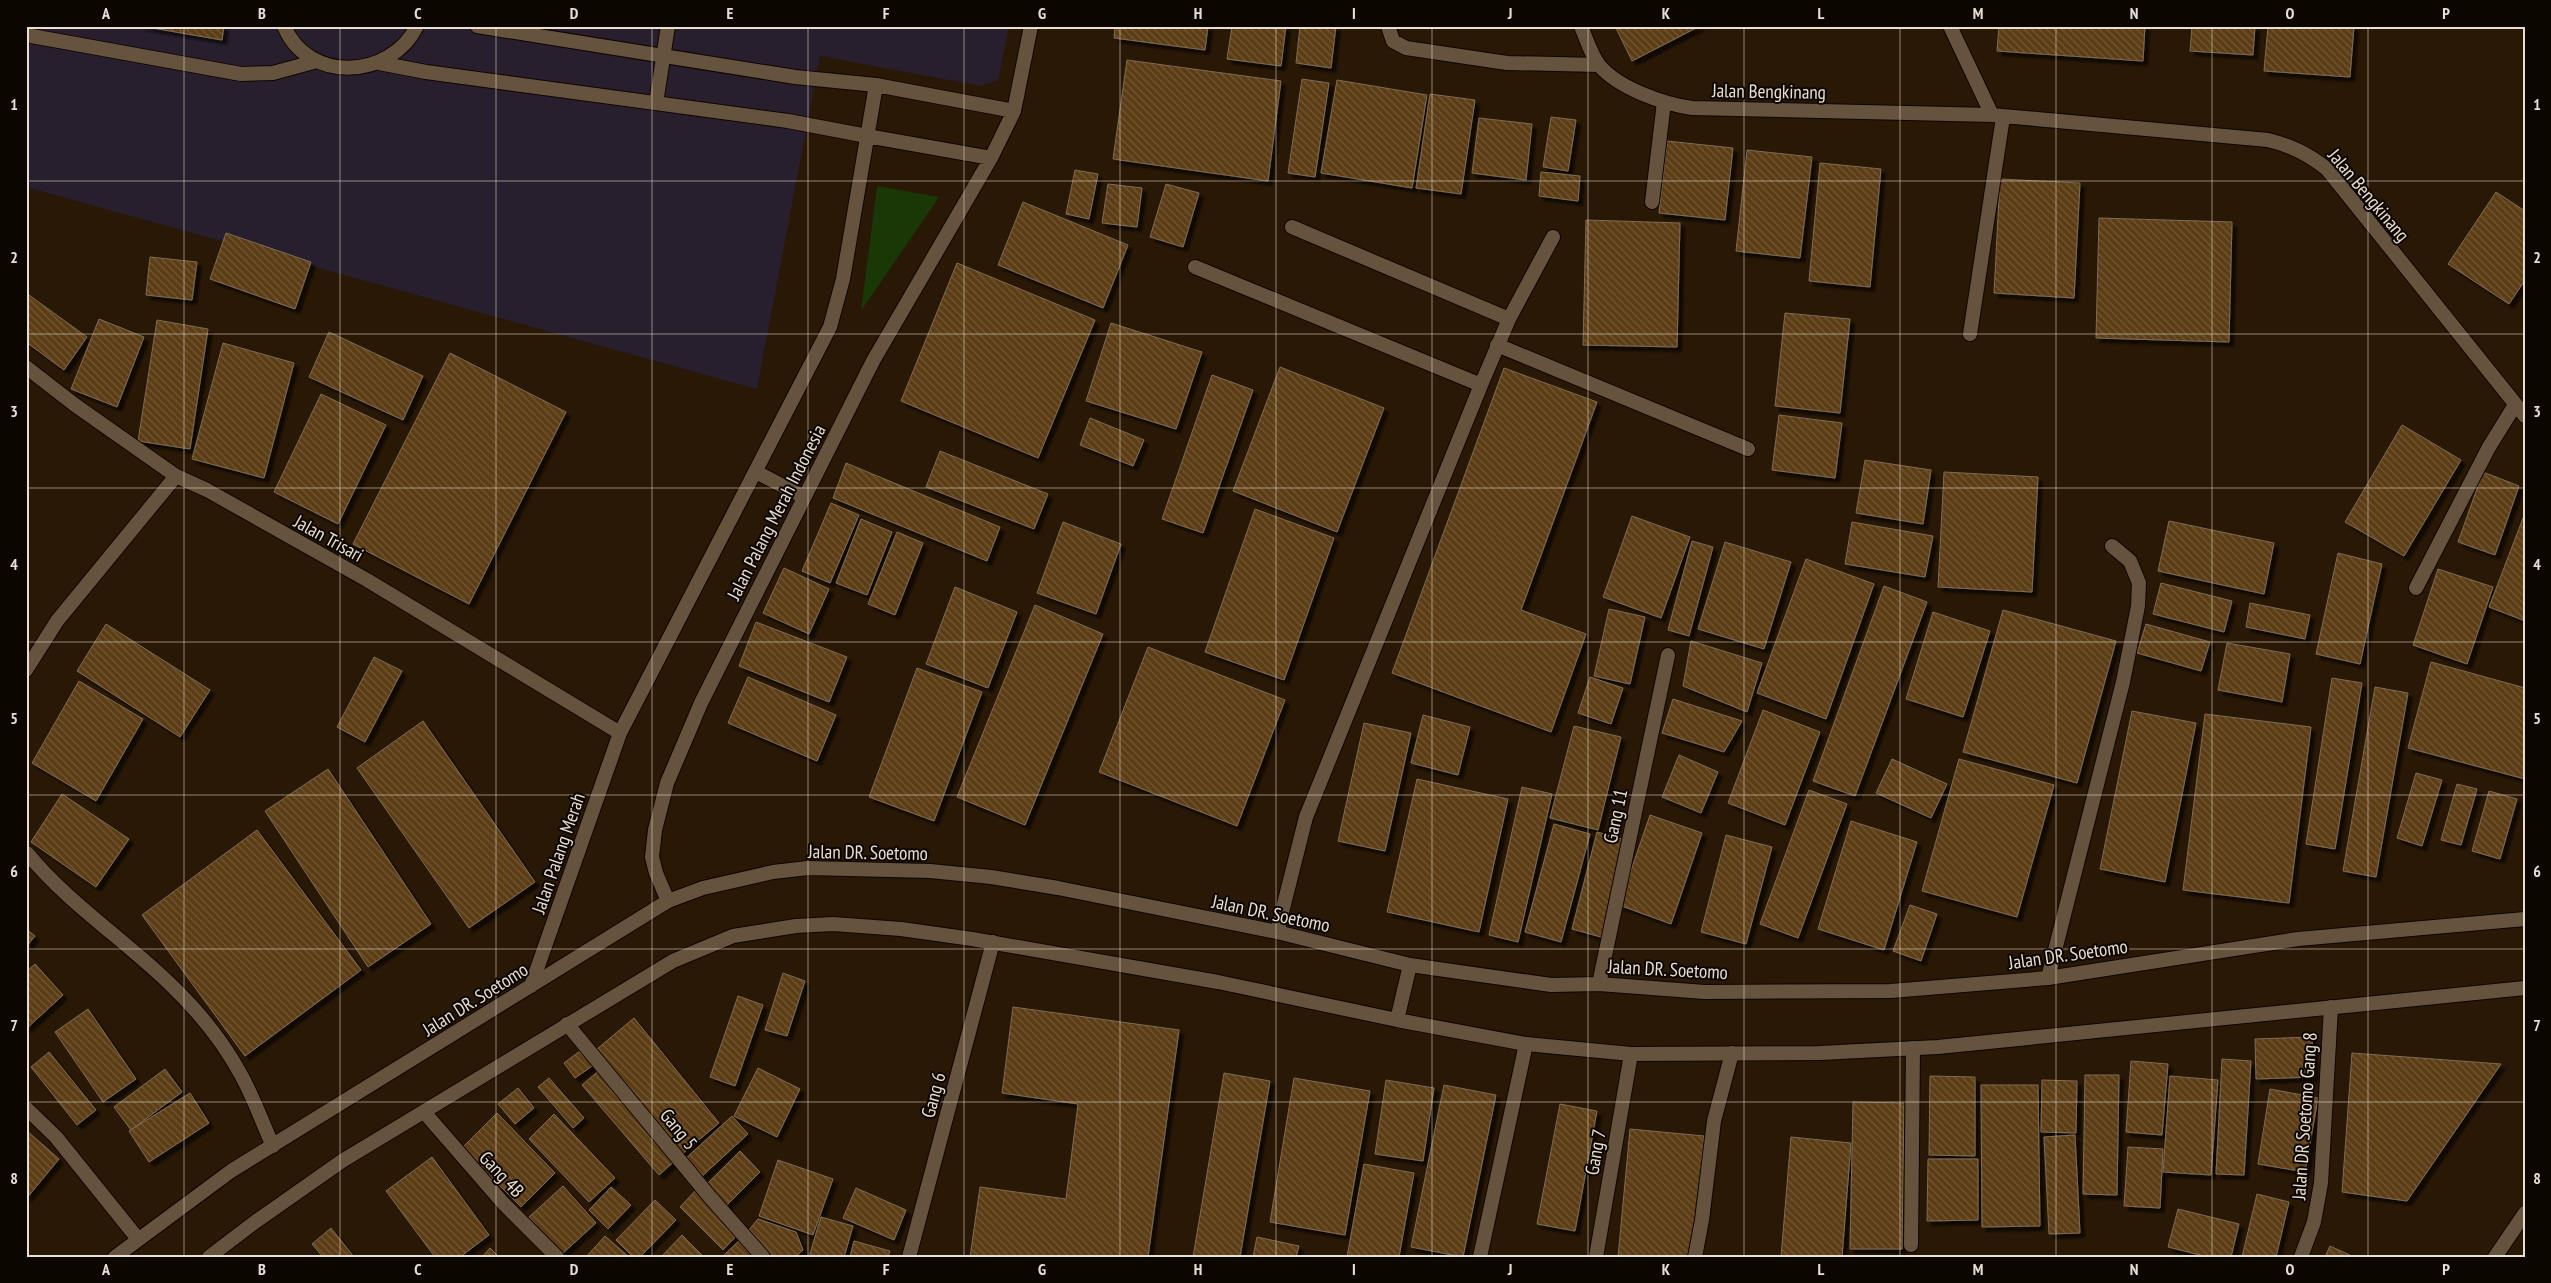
<svg xmlns="http://www.w3.org/2000/svg" width="2551" height="1283" viewBox="0 0 2551 1283" font-family="'PT Sans Narrow',sans-serif">
<style>
.medical{fill:#281f2e}
.green{fill:#193806}
.building{fill:url(#building-back-hatch);stroke:#7f6c55;filter:url(#shadow)}
.lines{fill:none;stroke-linecap:round;stroke-linejoin:round}
.service-casing{stroke:#110400;stroke-width:16}
.minor-casing{stroke:#110400;stroke-width:16}
.tertiary-casing{stroke:#110400;stroke-width:16}
.service{stroke:#66533d;stroke-width:14}
.minor{stroke:#66533d;stroke-width:14}
.tertiary{stroke:#66533d;stroke-width:14}
.grid{fill:none;stroke:#e9ded2;stroke-width:1;stroke-opacity:0.55}
.labels{text-anchor:middle;stroke-width:4;stroke-linejoin:round;paint-order:stroke}
.street-label{font-size:19px;fill:#e9ded2;stroke:#0c0601}
.neatline{fill:none;stroke:#e9ded2;stroke-width:2}
.grid-label{font-size:16px;text-anchor:middle;font-weight:bold;fill:#e9ded2}
</style>
<defs>
<pattern id="building-back-hatch" width="6" height="6" patternUnits="userSpaceOnUse" patternTransform="scale(1.25)"><rect width="6" height="6" fill="#5b3d16"/><path d="M-1 5l2 2M0 0l6 6M5-1l2 2" fill="none" stroke="#735937"/></pattern>
<filter id="shadow"><feDropShadow dx="4.5" dy="4.5" stdDeviation="1" flood-color="#0009"/></filter>
</defs>
<rect width="100%" height="100%" fill="#291805"/>
<path class="medical" d="M26,26h983l-11,54 -17,6 -161,-30 -63,333 -731,-202z"/>
<path class="green" d="M877,186l62,11 -78,114z"/>
<path class="building" d="M141,26h83l-2,14z
M1115,26h93l-3,24 -91,-12z
M1232,26h54l-5,40 -54,-7z
M1300,26h36l-5,42 -35,-5z
M1615,26h85l-68,35z
M1999,26h146l-2,35 -146,-10z
M2192,26h63l-2,29 -63,-4z
M2268,26h86l-4,51 -86,-6z
M1127,60l154,21 -13,100 -155,-22z
M1302,79l27,4 -14,94 -27,-4z
M1337,80l90,15 -15,93 -91,-15z
M1430,94l45,6 -14,94 -45,-6z
M1551,117l25,3 -8,51 -25,-4z
M1479,118l53,6 -6,56 -54,-7z
M1667,141l66,7 -8,72 -66,-7z
M1747,150l65,7 -12,101 -64,-7z
M1820,163l61,6 -11,118 -61,-6z
M1075,170l23,4 -9,45 -23,-5z
M1541,172l39,4 -2,25 -39,-5z
M2000,179l80,4 -6,115 -80,-5z
M1108,184l34,4 -5,39 -35,-4z
M1166,184l33,9 -16,54 -33,-10z
M2496,192l29,19v69l-16,24 -61,-40z
M1023,202l105,43 -25,63 -105,-43z
M2099,218l133,4 -3,120 -133,-4z
M1586,220l94,3 -3,124 -94,-2z
M226,233l85,29 -16,47 -85,-30z
M150,257l47,5 -5,38 -46,-5z
M957,263l138,57 -57,138 -137,-57z
M26,293l61,44 -23,33 -38,-28z
M1785,313l65,6 -10,94 -65,-7z
M99,319l45,18 -27,70 -46,-18z
M157,320l51,9 -18,120 -52,-8z
M1111,323l91,29 -26,77 -90,-28z
M329,332l94,44 -20,44 -94,-43z
M223,343l71,20 -30,115 -72,-19z
M450,353l116,59 -97,192 -116,-60z
M1280,367l104,41 -47,124 -104,-41z
M1504,368l93,34 -76,208 65,24 -35,98 -159,-59z
M1212,375l41,15 -50,143 -41,-14z
M321,394l65,31 -48,99 -64,-32z
M1779,415l63,8 -7,55 -63,-8z
M1090,418l54,22 -11,26 -53,-21z
M2402,425l59,35 -57,96 -59,-34z
M940,451l108,43 -14,35 -108,-42z
M1865,460l66,10 -8,54 -67,-11z
M846,463l154,64 -13,34 -154,-63z
M1944,472l94,5 -6,115 -94,-5z
M2483,472l36,14 -24,69 -37,-13z
M831,503l28,12 -29,68 -28,-12z
M1255,509l79,29 -50,142 -79,-28z
M2525,513v108l-36,-14z
M1632,516l58,21 -29,81 -58,-21z
M861,519l31,13 -25,63 -31,-12z
M2169,521l105,22 -10,51 -106,-23z
M1063,522l58,22 -25,70 -59,-21z
M1852,522l81,14 -8,41 -80,-13z
M897,532l26,11 -28,72 -27,-11z
M1692,541l21,6 -24,89 -21,-6z
M1725,542l66,20 -27,87 -66,-20z
M2338,553l44,11 -22,100 -44,-10z
M1806,559l68,25 -48,135 -69,-26z
M784,568l45,21 -20,45 -46,-21z
M2438,569l55,18 -26,77 -54,-19z
M2161,583l71,18 -8,31 -71,-18z
M1884,586l43,16 -72,194 -42,-15z
M955,587l62,25 -29,76 -62,-24z
M2250,603l60,12 -5,24 -59,-12z
M1035,605l68,29 -78,191 -68,-28z
M1609,609l36,8 -15,67 -36,-8z
M2003,610l113,31 -39,142 -114,-31z
M1933,612l57,19 -27,86 -57,-18z
M756,622l91,35 -18,45 -90,-36z
M106,624l104,66 -30,47 -103,-66z
M2146,624l64,18 -9,29 -64,-18z
M1691,641l71,22 -15,49 -64,-26z
M2227,643l63,11 -8,48 -64,-12z
M1148,647l137,53 -48,126 -138,-54z
M374,657l28,14 -37,71 -28,-15z
M2431,662l94,26v91l-117,-31z
M917,668l65,24 -48,129 -65,-24z
M748,677l88,38 -19,46 -89,-38z
M1590,677l33,11 -12,36 -33,-11z
M2332,678l30,5 -27,166 -29,-5z
M79,681l64,38 -47,82 -64,-38z
M2375,687l33,6 -32,184 -33,-6z
M1673,699l69,22 -18,31 -62,-19z
M1763,710l57,22 -35,93 -57,-22z
M2132,711l64,12 -31,159 -65,-13z
M2205,714l106,13 -22,176 -106,-13z
M1423,715l47,12 -12,48 -47,-12z
M423,721l112,161 -66,46 -112,-160z
M1364,723l47,10 -26,118 -47,-10z
M1574,726l47,11 -23,93 -48,-12z
M1679,755l39,17 -17,41 -39,-16z
M1892,759l55,25 -16,34 -55,-25z
M1959,759l95,26 -37,132 -95,-26z
M328,769l103,155 -63,43 -103,-156z
M2416,773l26,7 -20,66 -25,-8z
M1417,779l91,20 -29,133 -92,-20z
M2457,784l20,5 -16,56 -20,-5z
M1522,787l30,7 -34,148 -29,-7z
M1809,790l38,14 -49,134 -38,-14z
M2489,791l28,8 -17,60 -28,-8z
M62,794l67,45 -33,48 -65,-45z
M1650,815l52,18 -31,91 -52,-19z
M1851,821l66,21 -33,108 -66,-21z
M1554,824l36,10 -29,108 -36,-10z
M257,830l104,140 -116,86 -103,-141z
M1597,832l28,8 -24,97 -29,-8z
M1726,835l46,12 -26,97 -45,-12z
M1910,905l27,9 -16,47 -28,-10z
M26,929l9,7 -9,11z
M35,964l28,31 -37,34v-57z
M783,973l22,8 -18,55 -22,-6z
M738,996l25,9 -28,81 -25,-9z
M1013,1007l166,23 -31,227h-178l10,-70 86,12 12,-95 -76,-11z
M88,1009l48,70 -33,23 -48,-70z
M634,1018l85,105 -37,31 -85,-105z
M2312,1037l2,40 -58,2 -1,-40z
M584,1048l11,16 -20,14 -11,-15z
M49,1052l47,58 -19,15 -46,-58z
M2352,1053l149,11 -94,137 -65,-9z
M2222,1059l29,2 -7,114 -28,-1z
M2131,1061l37,3 -6,71 -36,-3z
M758,1068l42,21 -23,48 -43,-21z
M165,1069l17,23 -51,38 -17,-23z
M601,1069l76,90 -18,16 -77,-90z
M1224,1073l46,8 -30,176h-47z
M2085,1075h34l-2,120 -34,-1z
M1930,1076l45,1v79l-46,-1z
M2170,1076l48,4 -7,95 -48,-3z
M549,1078l35,40 -11,10 -35,-41z
M1294,1078l76,13 -25,144 -75,-13z
M1386,1080l48,8 -11,73 -48,-7z
M2042,1080l35,1 -1,52 -35,-1z
M1444,1085l52,10 -33,162 -52,-10z
M1981,1085h57l2,141 -58,1z
M518,1088l16,20 -19,16 -17,-20z
M2270,1089l48,9 -13,74 -47,-8z
M190,1093l19,30 -60,39 -20,-31z
M1853,1102l51,1 -2,146h-52z
M1560,1104l37,7 -22,120 -38,-7z
M497,1113l58,60 -34,34 -59,-59z
M554,1114l61,64 -26,24 -60,-63z
M732,1116l16,18 -48,44 -16,-18z
M1630,1129l74,7 -12,121h-74z
M26,1130l33,29 -33,40z
M2075,1135l5,98 -31,1 -5,-97z
M1791,1137l60,6 -9,114h-61z
M2128,1147l35,2 -3,59 -36,-2z
M740,1151l20,21 -36,36 -20,-21z
M432,1157l57,78 -29,22h-25l-49,-66z
M1928,1159h50v61l-51,1z
M778,1160l55,19 -20,56 -54,-19z
M1364,1164l50,9 -15,84h-52z
M563,1186l33,37 -34,31 -33,-37z
M611,1187l20,18 -23,24 -19,-19z
M698,1188l42,44 -17,18 -43,-43z
M856,1188l50,22 -12,30 -51,-22z
M2257,1194l32,8 -13,55h-34z
M655,1200l21,20 -36,37h-7l-17,-17z
M2178,1209l61,15 -8,33h-23l-40,-10z
M821,1217l32,9 -9,31h-35z
M758,1219l38,13 7,18 -8,7h-21l-25,-27z
M331,1228l23,29h-31l-11,-13z
M682,1235l22,22h-43z
M605,1236l24,21h-43z
M1257,1237l42,9 -3,11h-43z
M741,1239l14,18h-33z
M854,1241l36,10 -2,6h-38z
M2330,1246l24,11h-29z
M490,1248l9,9h-17z"/>
<g class="lines">
<defs>
<path id="service" d="M284,26c24,58 107,53 133,0
M477,26l318,51 81,8
M26,35l215,39 32,-1 44,-12
M379,63l47,9 362,49 79,15
M656,103l12,-77
M1652,202l12,-100
M1292,227l217,92
M1195,267l286,118 -175,432 -29,115
M1497,345l251,104
M1481,385l28,-66 44,-82
M2048,978l75,-296 15,-76 1,-23 -9,-22 -18,-15"/>
<path id="minor" d="M1388,26l5,15 13,7 101,15 92,2
M1581,26c5,12 10,29 18,39 19,23 64,39 93,43l300,7 276,25c24,6 40,14 59,29l198,247
M1950,26l42,89
M867,136l124,22 23,-47 17,-85
M1970,334l33,-217
M26,367l49,38 101,71 31,14 160,90 253,153
M756,472l48,25
M2416,588l73,-141 26,-42
M26,670l31,-49 119,-145
M27,853c42,51 98,87 145,133 26,25 51,56 68,87 13,23 22,49 33,73
M668,901l-12,-28 -4,-16 3,-27 12,-47 34,-80 172,-342 118,-203
M1599,984l69,-329
M531,986l89,-253 210,-406 13,-48 33,-194 138,26
M567,1024l143,173 53,60
M26,1108l30,29 82,102
M424,1112l79,91 54,54
M1911,1245l2,-197
M909,1257l84,-315
M1480,1257l46,-213
M1596,1257l35,-203
M1695,1257l7,-37 12,-99 18,-68
M2301,1257l13,-35 7,-39 10,-176
M2495,1257l30,-44"/>
<path id="tertiary" d="M1397,1020l13,-55
M115,1257l116,-86 437,-270 35,-13 70,-16 35,-4 122,3 61,6 67,11 219,44 133,33 141,20 48,-1 106,8 186,-1 157,-13 250,-39 227,-20
M209,1257l46,-35 87,-61 331,-200 60,-25 63,-10 37,-2 68,5 71,10 246,43 179,38 129,24 105,10 189,-1 118,-6 587,-59"/>
</defs>
<use href="#service" class="service-casing"/>
<use href="#minor" class="minor-casing"/>
<use href="#tertiary" class="tertiary-casing"/>
<use href="#service" class="service"/>
<use href="#minor" class="minor"/>
<use href="#tertiary" class="tertiary"/>
</g>
<path class="grid" d="M184,26v1231M340,26v1231M496,26v1231M652,26v1231M808,26v1231M964,26v1231M1120,26v1231M1276,26v1231M1432,26v1231M1588,26v1231M1744,26v1231M1900,26v1231M2056,26v1231M2212,26v1231M2368,26v1231M26,181h2499M26,334h2499M26,488h2499M26,642h2499M26,795h2499M26,949h2499M26,1102h2499"/>
<g class="labels">
<g class="street-label">
<text transform="translate(1769 91) rotate(1)" y="7">Jalan Bengkinang</text>
<text transform="translate(2369 195) rotate(50)" y="7">Jalan Bengkinang</text>
<text transform="translate(776 512) rotate(-63)" y="7">Jalan Palang Merah Indonesia</text>
<text transform="translate(329 538) rotate(29)" y="7">Jalan Trisari</text>
<text transform="translate(1615 816) rotate(-78)" y="7">Gang 11</text>
<text transform="translate(868 852) rotate(1)" y="7">Jalan DR. Soetomo</text>
<text transform="translate(558 853) rotate(-71)" y="7">Jalan Palang Merah</text>
<text transform="translate(1271 913) rotate(12)" y="7">Jalan DR. Soetomo</text>
<text transform="translate(2068 954) rotate(-8)" y="7">Jalan DR. Soetomo</text>
<text transform="translate(1668 969) rotate(3)" y="7">Jalan DR. Soetomo</text>
<text transform="translate(475 999) rotate(-32)" y="7">Jalan DR. Soetomo</text>
<text transform="translate(933 1095) rotate(-75)" y="7">Gang 6</text>
<text transform="translate(2304 1116) rotate(-86)" y="7">Jalan DR Soetomo Gang 8</text>
<text transform="translate(679 1129) rotate(51)" y="7">Gang 5</text>
<text transform="translate(1595 1152) rotate(-80)" y="7">Gang 7</text>
<text transform="translate(502 1174) rotate(47)" y="7">Gang 4B</text>
</g>
</g>
<rect width="2551" height="1283" fill="none" stroke="#0c0601" stroke-width="55"/>
<rect x="28" y="28" width="2496" height="1228" class="neatline"/>
<g class="grid-label">
<text x="106" y="19">A</text>
<text x="262" y="19">B</text>
<text x="418" y="19">C</text>
<text x="574" y="19">D</text>
<text x="730" y="19">E</text>
<text x="886" y="19">F</text>
<text x="1042" y="19">G</text>
<text x="1198" y="19">H</text>
<text x="1354" y="19">I</text>
<text x="1510" y="19">J</text>
<text x="1666" y="19">K</text>
<text x="1821" y="19">L</text>
<text x="1978" y="19">M</text>
<text x="2134" y="19">N</text>
<text x="2290" y="19">O</text>
<text x="2446" y="19">P</text>
<text x="14" y="110">1</text>
<text x="2537" y="110">1</text>
<text x="14" y="263">2</text>
<text x="2537" y="263">2</text>
<text x="14" y="417">3</text>
<text x="2537" y="417">3</text>
<text x="14" y="570">4</text>
<text x="2537" y="570">4</text>
<text x="14" y="724">5</text>
<text x="2537" y="724">5</text>
<text x="14" y="877">6</text>
<text x="2537" y="877">6</text>
<text x="14" y="1031">7</text>
<text x="2537" y="1031">7</text>
<text x="14" y="1184">8</text>
<text x="2537" y="1184">8</text>
<text x="106" y="1275">A</text>
<text x="262" y="1275">B</text>
<text x="418" y="1275">C</text>
<text x="574" y="1275">D</text>
<text x="730" y="1275">E</text>
<text x="886" y="1275">F</text>
<text x="1042" y="1275">G</text>
<text x="1198" y="1275">H</text>
<text x="1354" y="1275">I</text>
<text x="1510" y="1275">J</text>
<text x="1666" y="1275">K</text>
<text x="1821" y="1275">L</text>
<text x="1978" y="1275">M</text>
<text x="2134" y="1275">N</text>
<text x="2290" y="1275">O</text>
<text x="2446" y="1275">P</text>
</g>
</svg>
